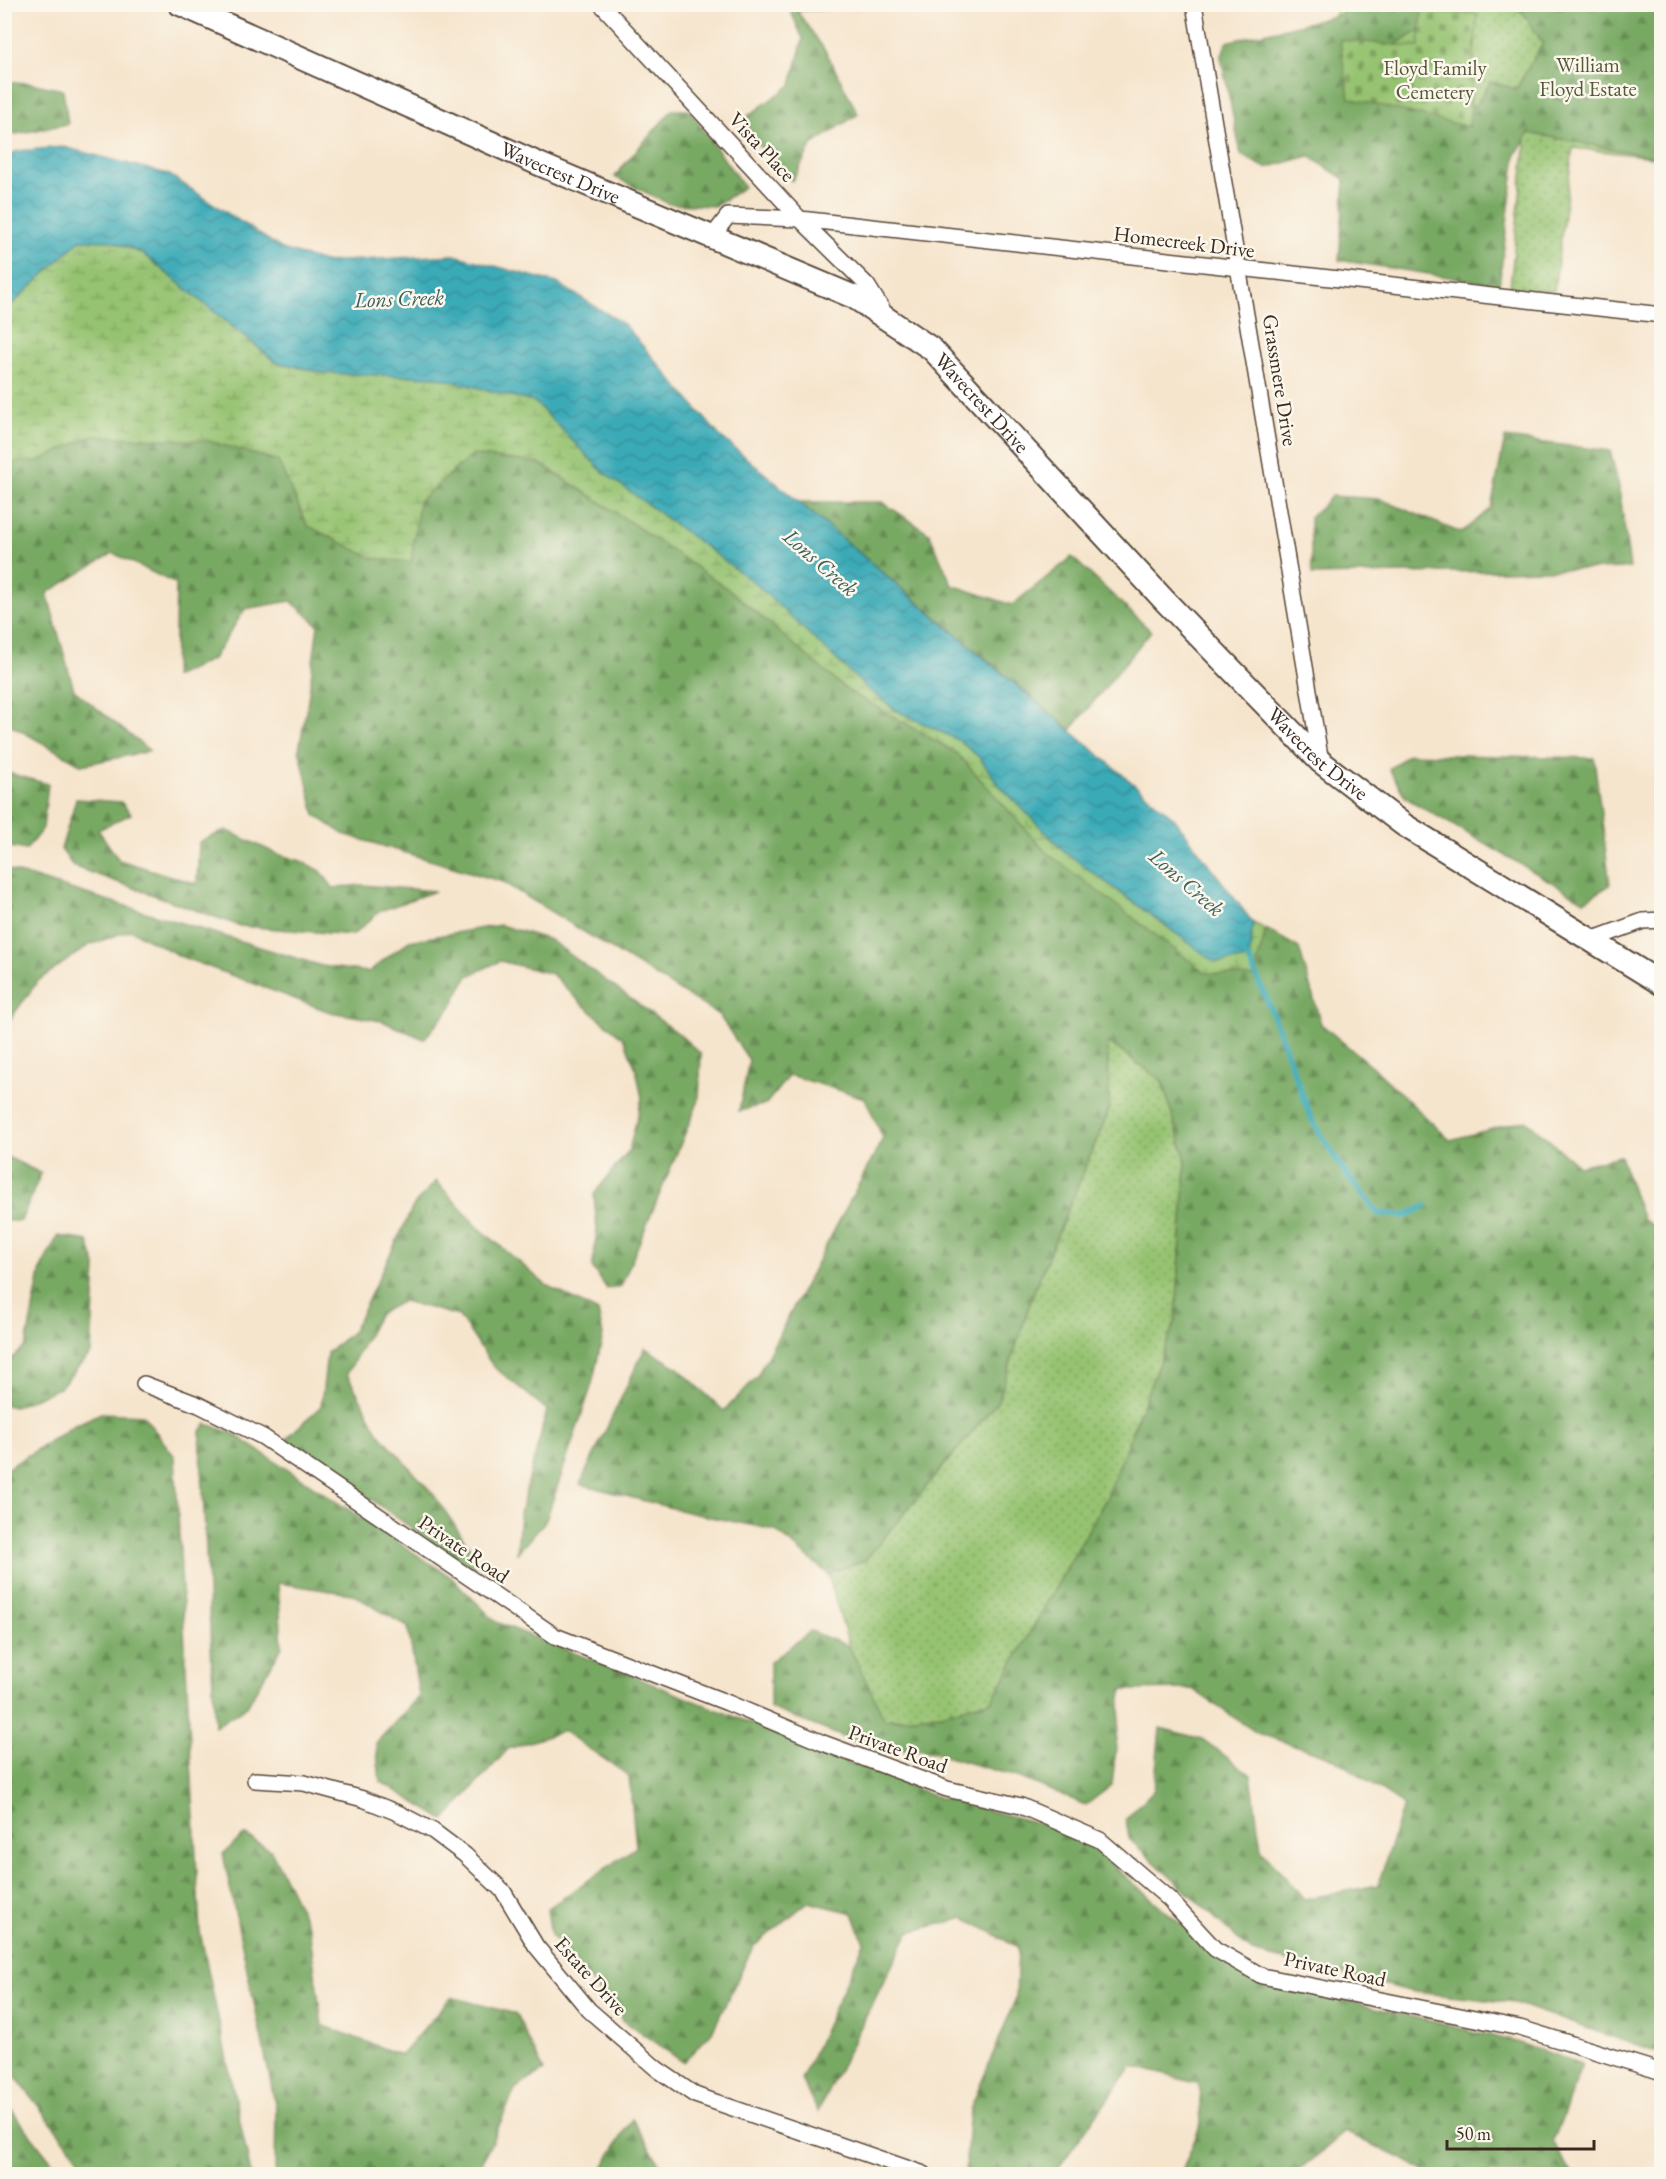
<svg xmlns="http://www.w3.org/2000/svg" width="1666" height="2179" viewBox="0 0 1666 2179" font-family="'EB Garamond',serif">
<style>
.green{fill:url(#green-dots);stroke:#687648;stroke-width:1.5}
.forest{fill:url(#forest-firs);stroke:#5a6a40;stroke-width:1.5}
.wetland{fill:url(#wetland-marsh);stroke:#687648;stroke-width:1.5}
.cemetery{fill:url(#cemetery-stones);stroke:#687648;stroke-width:1.5}
.water{fill:url(#water-waves);stroke:#3a6a6a;stroke-width:1.5}
.lines{fill:none;stroke-linecap:round;stroke-linejoin:round}
.stream{stroke:#3aaab7;stroke-width:6}
.street-casing{stroke:#574638;stroke-width:18}
.secondary-casing{stroke:#574638;stroke-width:26}
.street{stroke:#fff;stroke-width:15}
.secondary{stroke:#fff;stroke-width:22}
.labels{text-anchor:middle;stroke-width:5;stroke-linejoin:round;paint-order:stroke}
.park-label{font-size:21px;fill:#565837;stroke:#fbf7ec}
.street-label{font-size:21px;fill:#3b2a1e;stroke:#fbf7ec}
.water-label{font-size:22px;font-style:italic;fill:#3b5d5b;stroke:#fbf7ec}
</style>
<defs>
<pattern id="green-dots" width="8" height="8" patternUnits="userSpaceOnUse" patternTransform="scale(1.5)"><rect width="8" height="8" fill="#96c371"/><path d="M2 2h.1M6 6h.1" fill="none" stroke="#7c9f5c" stroke-width="1.8" stroke-linecap="round"/></pattern>
<pattern id="forest-firs" width="22" height="20" patternUnits="userSpaceOnUse" patternTransform="scale(1.5)"><rect width="22" height="20" fill="#78a963"/><path d="M5 1l3.5 6h-7zM16 11l3.5 6h-7z" fill="#648a51"/></pattern>
<pattern id="wetland-marsh" width="20" height="14" patternUnits="userSpaceOnUse" patternTransform="scale(1.5)"><rect width="20" height="14" fill="#96c371"/><path d="M1 5h8M5 5V1M11 12h8M15 12V8" fill="none" stroke="#7c9f5c"/></pattern>
<pattern id="cemetery-stones" width="16" height="16" patternUnits="userSpaceOnUse" patternTransform="scale(1.5)"><rect width="16" height="16" fill="#96c371"/><path d="M2 7V4a2 2 0 0 1 4 0v3zM10 15v-3a2 2 0 0 1 4 0v3z" fill="#7c9f5c"/></pattern>
<pattern id="water-waves" width="16" height="10" patternUnits="userSpaceOnUse" patternTransform="scale(1.5)"><rect width="16" height="10" fill="#3aaab7"/><path d="M0 5q4-4 8 0t8 0" fill="none" stroke="#328b94"/></pattern>
</defs>
<rect width="100%" height="100%" fill="#fbf7ec"/>
<filter id="ink" filterUnits="userSpaceOnUse"><feTurbulence type="fractalNoise" baseFrequency=".0167" numOctaves="2"/><feDisplacementMap in="SourceGraphic" scale="12" xChannelSelector="R" yChannelSelector="G"/><feConvolveMatrix kernelMatrix="1 2 1 2 8 2 1 2 1" color-interpolation-filters="sRGB"/></filter>
<filter id="wash" filterUnits="userSpaceOnUse"><feTurbulence type="fractalNoise" baseFrequency=".008" numOctaves="4" result="noise"/><feDisplacementMap in="SourceGraphic" scale="24" xChannelSelector="R" yChannelSelector="G"/><feGaussianBlur stdDeviation="1.35" result="paint"/><feColorMatrix in="noise" values="0 0 0 0 0 0 0 0 0 0 0 0 0 0 0 0 0 1.4 0 .05"/><feComposite in="paint" operator="in"/></filter>
<g filter="url(#wash)">
<rect width="100%" height="100%" fill="#f6e5cd"/>
<path class="green" d="M1334,5h327v153l-88,-10 -19,143 -44,-4 16,-147 -177,-42z
M1108,1041l54,40 24,79 -10,159 -69,178 -115,203 -50,14 -58,6 -35,-74 -21,-72 37,-14 133,-159 36,-110 75,-181z"/>
<path class="forest" d="M788,5h75v2l-66,4 29,41 32,62 -46,31 -20,36 -44,-47v-18l43,-31 12,-46z
M1341,5h103l-15,21 -48,26 79,68 20,-20 10,-18 26,7 27,-46 -20,-30 -11,-8h149v153l-132,-25 -13,21 -17,131 -160,-25 6,-80 -36,-24 -43,12 -25,-13 -20,-98 6,-15 116,-28z
M5,82l25,1 33,7 5,34 -63,12z
M672,110h17l55,77 -29,19 -46,-2 -54,-27c1,-5 49,-57 57,-67z
M92,436l117,5 69,20 30,65 103,35 8,-60 53,-46 67,8 69,44 123,84 116,99 110,63 89,99 208,124 12,-47 33,19 22,76 55,46 74,70 76,-20 53,46 41,-10 23,64 19,11 -1,823 -146,-51 -101,-11 -162,-40 -123,-113 -3,-20 28,-29 6,-62 42,11 49,36 10,74 43,50 74,-14 25,-80 -70,-47 -76,-25 -65,-44 -70,1 -10,95 -26,20 -68,-28 -94,-27 -53,-2 -101,-40v-46l41,-31 38,15 36,74 57,-6 50,-14 115,-203 69,-178 10,-159 -24,-79 -54,-39 1,68 -75,181 -36,110 -133,159 -37,14 -53,-44 -84,-17 -111,-29 65,-136 32,19 47,44 32,-33 127,-240 -18,-40 -76,-23 -23,29 -27,7 10,-51 -30,-45 -216,-133 -160,-48 -28,-19 -16,-66 8,-42 11,-82 -27,-24 -46,8 -32,50 -39,18 2,-93 -63,-31 -66,40 27,97 76,61 -68,14 -77,-43 -1,-260 32,-1z
M1505,438l105,13 9,36 11,81 -318,7 -2,-57 22,-22 48,3 81,34 30,-25z
M799,502h83l47,31 23,52 60,20 60,-48 79,74 -80,99z
M1409,754l185,4 16,127 -26,16 -178,-103 -17,-29z
M5,772l43,12 -5,44 -17,22 -21,-4z
M76,799l45,3 10,12 -33,16 21,30 78,24 2,-42 27,-12 51,24 24,7 20,10 12,17 29,-3 73,6 -55,20 -27,24 -113,-9 -167,-60 -12,-17z
M5,869l317,97 46,6 41,-31 91,-16 50,15 129,94 22,20 -2,46 -78,186 -14,3 -15,-22 5,-37 -3,-36 35,-44 13,-52 -6,-29 -12,-30 -42,-35 -30,-30 -52,-13 -32,15 -17,31 -27,32 -42,-18 -52,-9 -148,-55 -51,-27 -42,15 -51,36 -33,45z
M5,1156l36,17 -20,48h-16z
M436,1181l41,45 69,59 52,27 5,23 -11,49 -46,136 -29,33 3,-40 27,-103 -54,-44 -34,-50 -56,-15 -24,13 -32,60 32,59 55,62 40,59 1,19 -189,-134 35,-33 6,-53 26,-22 61,-126z
M58,1236l30,5 8,26 -5,86 -32,35 -45,19 -9,-2v-46l4,2 17,-15 15,-78z
M101,1413l42,2 32,42 25,475 51,242h-160l-86,-111v-593l70,-45z
M207,1424l25,9 219,144 45,45 444,176 106,27 44,21 152,130 271,65 69,23 -29,78 19,32h-145l-18,-12 -64,-30 -45,38 -1,4h-118l20,-50 -2,-40 -67,-18 -78,108h-69l-20,-3 5,-61 46,-112 2,-51 -53,-29 -56,14 -91,179 -17,-31 63,-137 -11,-30 -45,-11 -55,45 -41,85 -29,30 -59,-41 -73,-86 -4,-26 89,-62 -7,-71 -66,-45 -55,18 -64,71 -64,-39 -4,-38 43,-47 -11,-69 -56,-33 -74,-11 4,64 -35,59 -32,21 -15,-295z
M244,1835l27,15 38,78 13,97 79,30 50,-58 65,17 28,57 -28,17 -39,86h-202l1,-66 -53,-254z
M5,2102l54,69 -1,3h-39l-14,-10z
M632,2119l34,55h-67z"/>
<path class="wetland" d="M80,240l32,1 31,13 133,108 48,11 112,4 99,25 67,69 154,113 113,106 27,20 62,30 21,17 20,28 66,67 150,110 34,-3 4,-36 13,6 -12,48 -48,-4 -160,-121 -89,-99 -110,-63 -116,-99 -123,-84 -69,-44 -67,-8 -53,46 -8,61 -39,-4 -64,-32 -30,-65 -69,-20 -117,-5 -56,26h-31v-151z"/>
<path class="cemetery" d="M1422,10l55,4 -8,113 -120,-29 -9,-58 79,7z"/>
<path class="water" d="M63,147l105,27 114,75 42,13 130,-7 103,28 67,41 95,111 455,383 79,105 -4,36 -34,3 -150,-110 -66,-67 -20,-28 -21,-17 -62,-30 -27,-20 -113,-106 -154,-113 -67,-69 -99,-25 -112,-4 -48,-11 -133,-108 -31,-13 -32,-1 -75,71v-152l12,-8z"/>
<g class="lines">
<path class="stream" d="M1244,955l5,4 20,46 42,113 32,52 35,43 26,3 22,-10"/>
</g>
</g>
<g filter="url(#ink)">
<g class="lines">
<defs>
<path id="street" d="M601,4l199,215 67,66 18,29
M1194,4l127,758
M712,237l16,-21 72,3 862,96
M1591,940l52,-19 19,-1
M144,1384l55,21 64,32 292,199 173,67 95,40 124,46 74,17 79,34 69,59 46,50 47,27 258,52 142,44
M255,1780l49,3 59,16 35,14 35,18 32,24 38,36 33,55 53,64 68,59 38,26 229,79"/>
<g id="secondary">
<path id="s1" d="M180,4l359,160 315,133 78,52 233,252 156,161 83,63 258,159"/>
</g>
</defs>
<use href="#street" class="street-casing"/>
<use href="#secondary" class="secondary-casing"/>
<use href="#street" class="street"/>
<use href="#secondary" class="secondary"/>
</g>
</g>
<g class="labels">
<g class="park-label">
<text x="1588" y="72">William<tspan x="1588" dy="24">Floyd Estate</tspan></text>
<text x="1435" y="75">Floyd Family<tspan x="1435" dy="24">Cemetery</tspan></text>
</g>
<g class="street-label">
<text transform="translate(762 147) rotate(47)" y="7">Vista Place</text>
<text dy="7" stroke="none"><textPath href="#s1" startOffset="416">Wavecrest Drive</textPath></text>
<text transform="translate(1184 242) rotate(7)" y="7">Homecreek Drive</text>
<text transform="translate(1280 380) rotate(81)" y="7">Grassmere Drive</text>
<text dy="7" stroke="none"><textPath href="#s1" startOffset="902">Wavecrest Drive</textPath></text>
<text dy="7" stroke="none"><textPath href="#s1" startOffset="1388">Wavecrest Drive</textPath></text>
<text transform="translate(464 1549) rotate(34)" y="7">Private Road</text>
<text transform="translate(898 1749) rotate(20)" y="7">Private Road</text>
<text transform="translate(1335 1969) rotate(12)" y="7">Private Road</text>
<text transform="translate(591 1976) rotate(48)" y="7">Estate Drive</text>
</g>
<g class="water-label">
<text transform="translate(399 298) rotate(-2)" y="8">Lons Creek</text>
<text transform="translate(821 562) rotate(41)" y="8">Lons Creek</text>
<text transform="translate(1187 882) rotate(41)" y="8">Lons Creek</text>
</g>
</g>
<rect width="1666" height="2179" fill="none" stroke="#fbf7ec" stroke-width="24"/>
<path d="M1447 2140v9h147v-9" fill="none" stroke="#3b2a1e" stroke-width="3"/>
<text x="1456" y="2140" font-size="18" fill="#3b2a1e" stroke="#fbf7ec" stroke-width="4.5" paint-order="stroke">50 m</text>
</svg>
